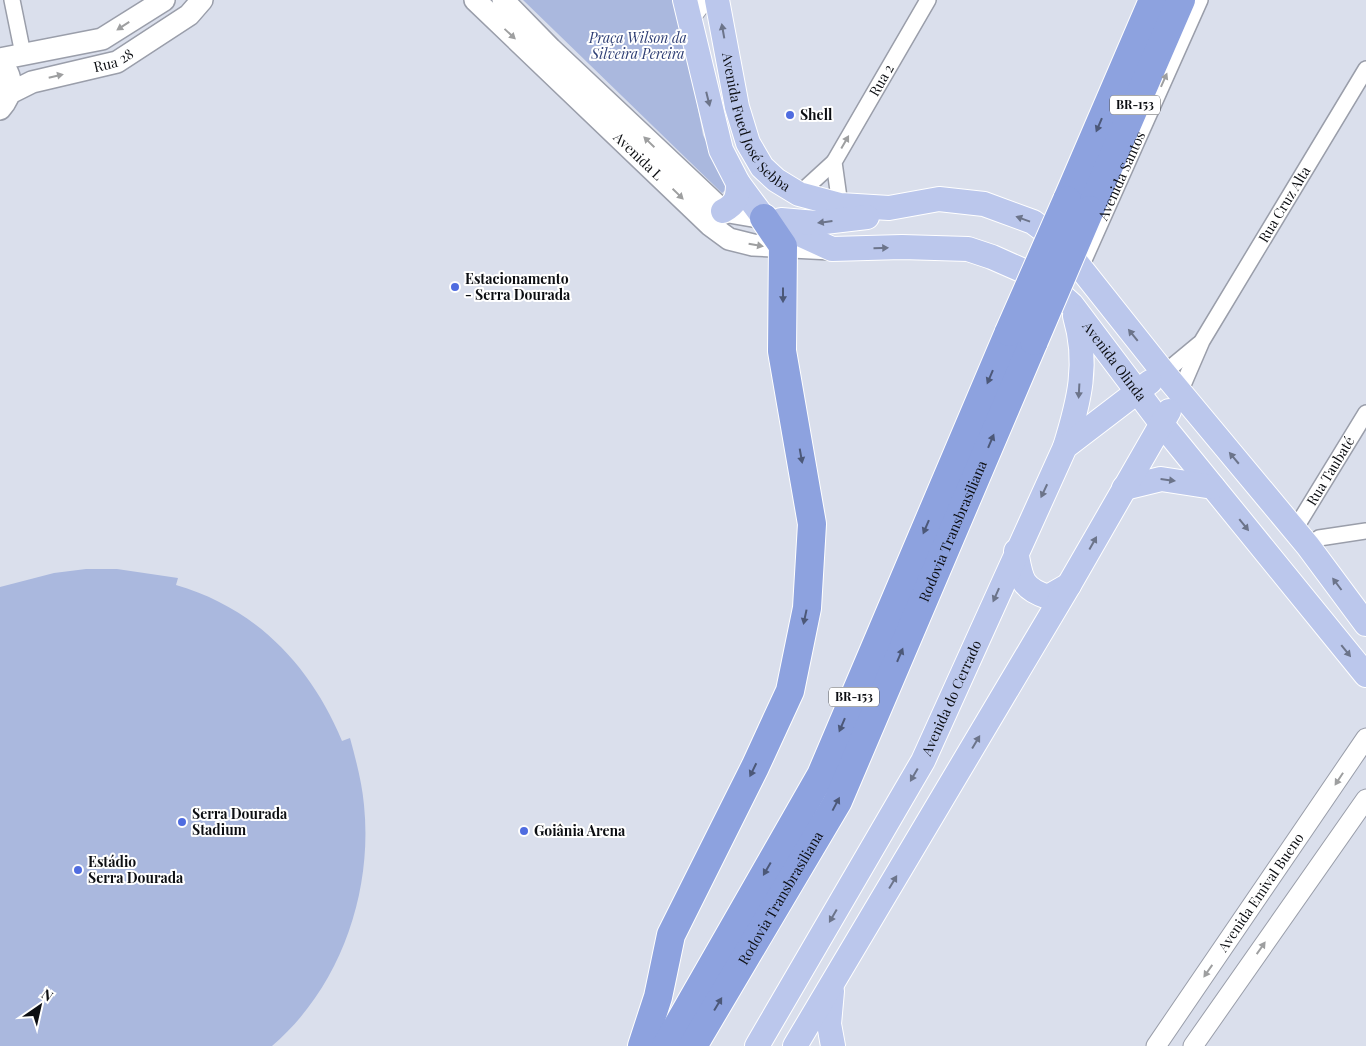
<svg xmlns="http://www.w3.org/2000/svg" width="1366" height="1046" viewBox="0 0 1366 1046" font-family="'Playfair Display',serif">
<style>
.green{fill:#aab8de}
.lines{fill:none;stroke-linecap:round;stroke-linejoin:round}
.minor-casing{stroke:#9a9eaa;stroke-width:18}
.tertiary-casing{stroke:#9a9eaa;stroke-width:21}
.secondary-casing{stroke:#9a9eaa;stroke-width:24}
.primary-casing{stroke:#fff;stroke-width:26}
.motorway-casing{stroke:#fff;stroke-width:30}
.minor{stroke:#fff;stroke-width:15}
.tertiary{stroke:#fff;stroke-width:19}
.secondary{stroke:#fff;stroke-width:21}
.primary{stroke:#bbc7ec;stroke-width:24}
.motorway{stroke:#8da2df;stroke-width:28}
.motorway-bridge-casing{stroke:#fff;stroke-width:30;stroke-linecap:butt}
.motorway-bridge{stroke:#8da2df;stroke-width:28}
.oneway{fill:#9e9fa0}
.oneway2{fill:#6c748a}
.oneway3{fill:#4c5878}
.poi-dot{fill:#4f6ce0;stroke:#fff;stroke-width:2}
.labels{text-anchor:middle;stroke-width:4;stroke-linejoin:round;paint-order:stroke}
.shield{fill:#fff;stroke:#555659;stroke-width:1}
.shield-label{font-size:12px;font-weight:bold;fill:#0c0e12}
.park-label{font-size:14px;font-style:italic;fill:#2e3e74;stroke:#fff}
.street-label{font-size:14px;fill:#0c0e12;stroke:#fff}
.poi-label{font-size:14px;font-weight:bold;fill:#0c0e12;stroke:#fff;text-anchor:start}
</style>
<rect width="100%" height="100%" fill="#dadfec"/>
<path class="green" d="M523,0h154l26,135 25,53 -6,5z
M86,569h31l61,9 -2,7c80,23 135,81 166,156l8,-3c6,22 12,45 14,67 9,88 -24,183 -92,241h-272v-459l54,-14z"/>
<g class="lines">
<defs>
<g id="minor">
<path d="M12,0l11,54"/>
<path d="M799,194l35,-32"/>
<path id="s1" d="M840,205l-6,-43 94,-162"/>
<path id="s2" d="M1080,269l120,-269"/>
<path d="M1164,373l35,-29"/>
<path id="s3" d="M1180,392l22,-51 164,-272"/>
<path id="s4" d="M1295,529l71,-116"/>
<path d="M1308,546l11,-8 47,-7"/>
</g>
<g id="tertiary">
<path d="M688,21l16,-21"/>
<path id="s5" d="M1156,1046l210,-308"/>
<path d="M1193,1046l173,-247"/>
</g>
<g id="secondary">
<path id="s6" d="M475,0l235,225 19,14 24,6 78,4"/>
<path d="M503,0l48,49 172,162 41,7"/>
<path d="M0,59l102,-20 62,-39"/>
<path d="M0,63c15,13 12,33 0,46"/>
<path id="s7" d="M10,93l22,-11 85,-20 72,-47 13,-15"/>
</g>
<g id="primary">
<path id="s8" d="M685,0l36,150 17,33 26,35 68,31 70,-2 66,2 24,8 52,23 28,25 89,118 205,252"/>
<path id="s9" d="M717,0l20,107 11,36 14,24 14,13 23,14 41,11 49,3 50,-9 45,5 49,18 27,20 104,131 144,173 58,78"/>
<path d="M723,211c13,-7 15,-13 15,-28"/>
<path d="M781,220l35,3 51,-6"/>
<path d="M1065,447c14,-45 24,-84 10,-131"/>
<path d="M1124,488l37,-9 52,8"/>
<path d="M1016,551c5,26 4,37 32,46l21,-12"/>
<path d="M832,991l-3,33 4,22"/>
<path id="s10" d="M757,1046l166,-285 142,-314 85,-65"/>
<path d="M795,1046l274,-461 100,-174"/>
</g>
<g id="motorway">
<path d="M1067,200l86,-200"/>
<path d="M1090,210l91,-210"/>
<path d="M642,1046l16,-49 13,-62 84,-168 35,-76 17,-83 5,-84 -30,-173 1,-105 -19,-28"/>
<path d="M666,1046l155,-271 188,-443"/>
<path id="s11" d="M693,1046l145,-245 196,-460"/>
</g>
</defs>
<use href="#minor" class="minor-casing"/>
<use href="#tertiary" class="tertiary-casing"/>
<use href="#secondary" class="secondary-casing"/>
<use href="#primary" class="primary-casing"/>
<use href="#motorway" class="motorway-casing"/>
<use href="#minor" class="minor"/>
<use href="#tertiary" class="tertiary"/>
<use href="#secondary" class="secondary"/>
<use href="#primary" class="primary"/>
<use href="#motorway" class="motorway"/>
<defs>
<path id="motorway-bridge" d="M1009,332l58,-132
M1034,341l56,-131"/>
</defs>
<use href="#motorway-bridge" class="motorway-bridge-casing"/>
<use href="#motorway-bridge" class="motorway-bridge"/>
</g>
<defs><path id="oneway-solid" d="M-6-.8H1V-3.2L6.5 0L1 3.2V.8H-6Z" transform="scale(1.25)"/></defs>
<g class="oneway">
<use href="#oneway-solid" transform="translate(123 26) rotate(147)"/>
<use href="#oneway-solid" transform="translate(510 34) rotate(43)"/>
<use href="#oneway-solid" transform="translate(56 76) rotate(-13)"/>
<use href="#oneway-solid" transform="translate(1164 80) rotate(-66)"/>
<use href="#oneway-solid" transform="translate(649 142) rotate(-136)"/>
<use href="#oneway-solid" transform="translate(845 142) rotate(-60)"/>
<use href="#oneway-solid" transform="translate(678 194) rotate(44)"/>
<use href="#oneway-solid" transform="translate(756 245) rotate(10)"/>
<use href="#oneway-solid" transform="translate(1339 779) rotate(123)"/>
<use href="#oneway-solid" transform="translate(1261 948) rotate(-55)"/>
<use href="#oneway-solid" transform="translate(1208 971) rotate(125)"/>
</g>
<g class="oneway2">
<use href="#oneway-solid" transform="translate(723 31) rotate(-100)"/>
<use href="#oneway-solid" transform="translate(708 99) rotate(76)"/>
<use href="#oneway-solid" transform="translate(1023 219) rotate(-160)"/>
<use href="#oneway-solid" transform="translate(825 222) rotate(173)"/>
<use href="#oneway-solid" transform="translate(881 248) rotate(-2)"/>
<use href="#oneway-solid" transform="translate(1133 335) rotate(-129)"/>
<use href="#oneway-solid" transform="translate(1079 391) rotate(93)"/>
<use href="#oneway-solid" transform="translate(1234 458) rotate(-130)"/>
<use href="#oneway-solid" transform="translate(1168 480) rotate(7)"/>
<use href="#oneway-solid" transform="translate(1044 491) rotate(115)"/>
<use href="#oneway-solid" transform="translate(1244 525) rotate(51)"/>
<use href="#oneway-solid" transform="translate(1093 543) rotate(-61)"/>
<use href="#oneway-solid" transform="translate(1337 584) rotate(-127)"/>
<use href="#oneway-solid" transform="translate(996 595) rotate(114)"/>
<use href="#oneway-solid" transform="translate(1346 651) rotate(51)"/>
<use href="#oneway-solid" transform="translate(976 742) rotate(-59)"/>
<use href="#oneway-solid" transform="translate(914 775) rotate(120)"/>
<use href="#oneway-solid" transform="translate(893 882) rotate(-59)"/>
<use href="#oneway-solid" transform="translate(833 916) rotate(120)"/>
</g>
<g class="oneway3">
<use href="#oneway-solid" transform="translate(1099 125) rotate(113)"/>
<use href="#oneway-solid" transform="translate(783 295) rotate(90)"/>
<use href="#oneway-solid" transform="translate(990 377) rotate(113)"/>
<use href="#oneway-solid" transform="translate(991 441) rotate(-67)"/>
<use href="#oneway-solid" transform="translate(801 456) rotate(80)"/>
<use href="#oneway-solid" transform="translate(926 527) rotate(113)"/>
<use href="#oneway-solid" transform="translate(805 617) rotate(102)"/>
<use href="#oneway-solid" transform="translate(900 655) rotate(-67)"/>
<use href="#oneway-solid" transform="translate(842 725) rotate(113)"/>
<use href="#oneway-solid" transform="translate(753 770) rotate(116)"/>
<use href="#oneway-solid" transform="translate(836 804) rotate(-62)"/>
<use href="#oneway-solid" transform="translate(767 869) rotate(120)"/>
<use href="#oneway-solid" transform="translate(718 1004) rotate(-59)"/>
</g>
<g class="poi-dot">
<circle cx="790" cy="115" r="5"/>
<circle cx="455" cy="287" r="5"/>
<circle cx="182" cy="822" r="5"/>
<circle cx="524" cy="831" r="5"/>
<circle cx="78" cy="870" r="5"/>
</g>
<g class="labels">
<g class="shield">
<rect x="1110" y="95.5" width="50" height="19" rx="4"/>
<rect x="829" y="687.5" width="50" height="19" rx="4"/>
</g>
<g class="shield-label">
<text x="1135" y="109">BR-153</text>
<text x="854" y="701">BR-153</text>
</g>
<g class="park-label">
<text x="638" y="43">Praça Wilson da<tspan x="638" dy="16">Silveira Pereira</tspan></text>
</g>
<g class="street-label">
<text dy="5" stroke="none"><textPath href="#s7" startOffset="109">Rua 28</textPath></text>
<text dy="5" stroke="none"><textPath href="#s1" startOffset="138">Rua 2</textPath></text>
<text dy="5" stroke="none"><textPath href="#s9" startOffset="131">Avenida Fued José Sebba</textPath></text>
<text dy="5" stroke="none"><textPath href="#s6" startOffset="226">Avenida L</textPath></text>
<text dy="5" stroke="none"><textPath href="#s2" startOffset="102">Avenida Santos</textPath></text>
<text dy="5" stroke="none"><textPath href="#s3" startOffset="215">Rua Cruz Alta</textPath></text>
<text dy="5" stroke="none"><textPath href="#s8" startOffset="636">Avenida Olinda</textPath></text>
<text dy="5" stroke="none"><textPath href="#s4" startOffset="68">Rua Taubaté</textPath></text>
<text dy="5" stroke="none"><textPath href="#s11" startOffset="578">Rodovia Transbrasiliana</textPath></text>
<text dy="5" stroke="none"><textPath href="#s10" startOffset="399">Avenida do Cerrado</textPath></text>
<text dy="5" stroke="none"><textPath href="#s5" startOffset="186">Avenida Emival Bueno</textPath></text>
<text dy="5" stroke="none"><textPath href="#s11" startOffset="172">Rodovia Transbrasiliana</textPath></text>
</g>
<g class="poi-label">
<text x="800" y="120">Shell</text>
<text x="465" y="284">Estacionamento<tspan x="465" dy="16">- Serra Dourada</tspan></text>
<text x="192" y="819">Serra Dourada<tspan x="192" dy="16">Stadium</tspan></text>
<text x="534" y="836">Goiânia Arena</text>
<text x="88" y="867">Estádio<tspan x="88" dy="16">Serra Dourada</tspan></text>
</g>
</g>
<g transform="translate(40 1006) rotate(34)" stroke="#ffffff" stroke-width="4" paint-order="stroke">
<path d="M0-4L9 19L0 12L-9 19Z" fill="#0c0e12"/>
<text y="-8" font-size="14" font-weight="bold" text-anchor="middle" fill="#0c0e12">N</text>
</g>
</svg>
